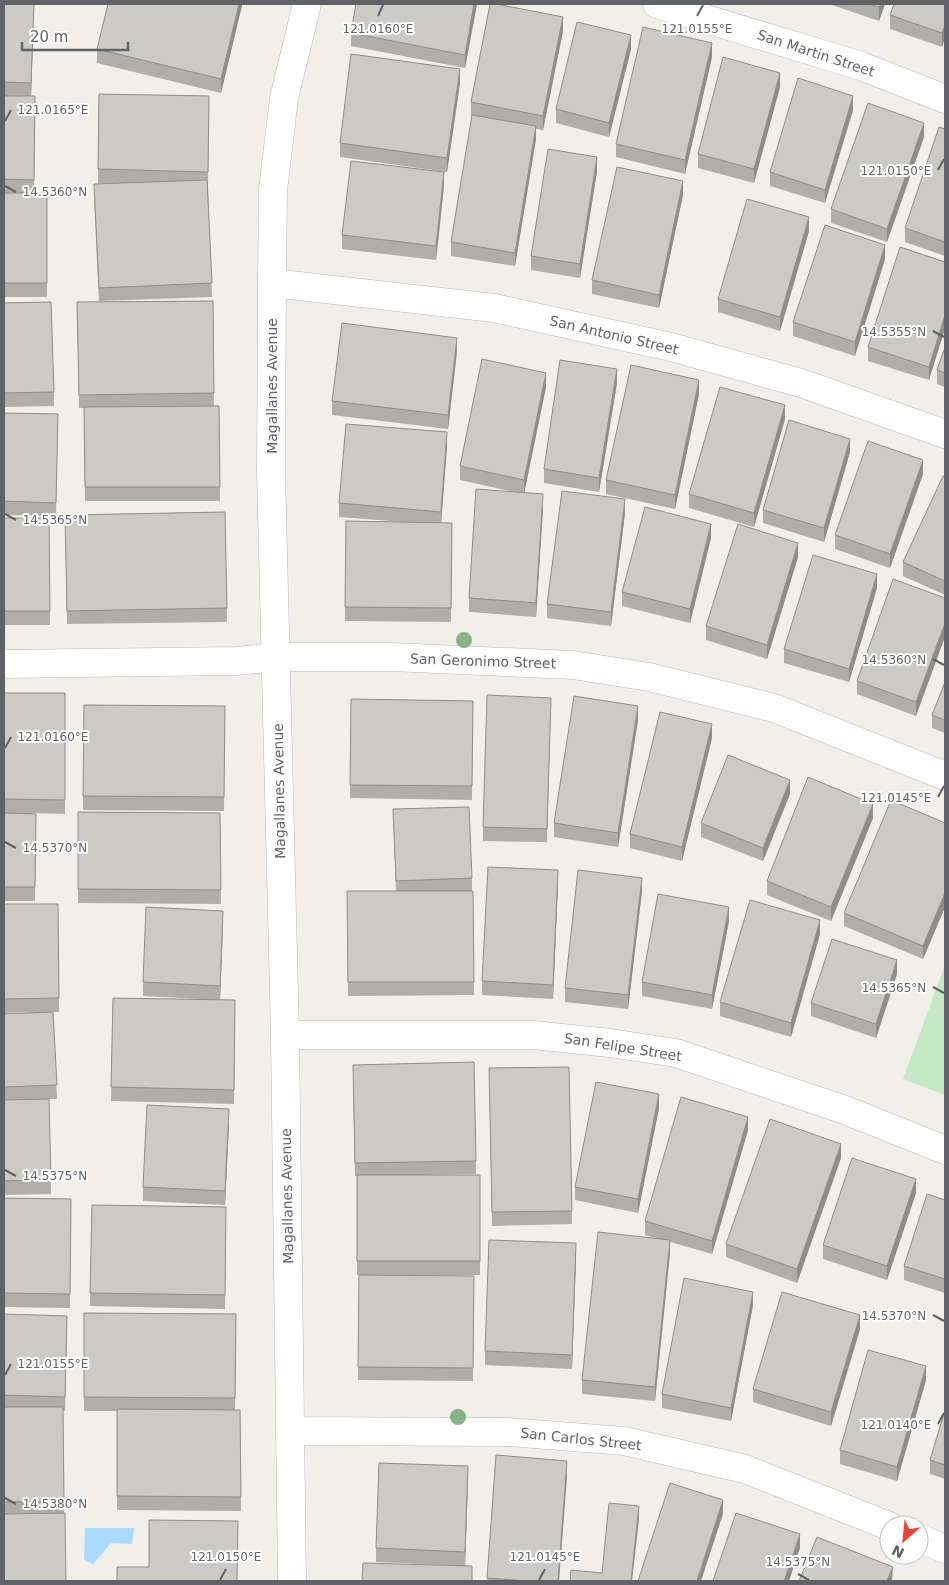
<svg xmlns="http://www.w3.org/2000/svg" width="949" height="1585" viewBox="0 0 949 1585" font-family="'DejaVu Sans',sans-serif">
<style>
.green{fill:#c5e8c5}
.water{fill:#aadaff}
.lines{fill:none;stroke-linecap:round;stroke-linejoin:round}
.minor-casing{stroke:#b5b8bc;stroke-width:29}
.minor{stroke:#fff;stroke-width:28}
.tree{fill:#89b387}
.wall{fill:#afaea9}
.shaded-wall{fill:#8f8d8a}
.building{fill:#cccac5;stroke:#8f8d8a}
.ticks{fill:none;stroke:#5f6368;stroke-width:2}
.labels{text-anchor:middle;stroke-width:4;stroke-linejoin:round;paint-order:stroke}
.street-label{font-size:14px;fill:#5f6368;stroke:#fff}
.ticks-label{font-size:12px;text-anchor:middle;fill:#5f6368;stroke:#fff;stroke-width:4;stroke-linejoin:round;paint-order:stroke}
</style>
<rect width="100%" height="100%" fill="#f1efe8"/>
<path class="green" d="M945,965v130l-42,-16z"/>
<path class="water" d="M85,1528h49l-2,16 -21,-1 -18,21 -9,-5z"/>
<g class="lines">
<defs>
<path id="minor" d="M657,4l204,62 84,33
M272,283l222,25 177,39 130,36 144,51
M4,664l232,-3 40,-4h116l181,8 76,12 125,31 171,68
M285,1035h248l77,8 66,10 169,57 100,40
M290,1431l217,1 117,9 121,28 144,57
M919,1538l26,11
M292,1581l-7,-546 -14,-563 1,-189 1,-93 11,-92 23,-94"/>
</defs>
<use href="#minor" class="minor-casing"/>
<use href="#minor" class="minor"/>
</g>
<g class="tree">
<circle cx="464" cy="640" r="8"/>
<circle cx="458" cy="1417" r="8"/>
</g>
<path class="wall" d="M4,4h30l-3,92h4l-1,97h13v104h-43z
M242,4l-21,89 -124,-30v-14z
M356,4h121l-12,64 -114,-22v-13z
M829,4h56l-6,17z
M945,4v34l-3,9 -52,-18v-14z
M563,31l-20,99 -7,-1v10l-21,127 -64,-10v-14l21,-126h-1v-14z
M631,49l-22,88 -53,-14v-14z
M712,57l-27,117 -69,-17v-13z
M460,83l-13,89 -107,-15v-14z
M780,87l-26,96 -56,-15v-14z
M99,94l110,2 -1,90 4,111 -113,4 -5,-103v-14h20l-16,-1z
M853,110l-28,93 -55,-17v-14z
M945,129v127l-40,-14v-14z
M924,137l-37,105 -56,-19v-14z
M597,171l-17,107 -49,-8v-14z
M444,186l-8,74 -94,-11v-14z
M683,195l-24,113 -67,-14v-14z
M809,231l-29,100 -62,-19v-13z
M885,259l-30,97 -62,-20v-14z
M945,262l-16,118 -61,-19v-14z
M213,301l1,105h5l1,95h-135l-1,-93h-5l-2,-106z
M4,303l50,89v14l-50,1z
M945,347v40l-8,-3v-14z
M457,351l-9,78 -116,-14v-14z
M617,383l-18,109 -55,-9v-14z
M546,387l-22,106 19,15 -7,109 -67,-5v-14l46,-106 -55,-12v-14z
M699,394l-24,115 -69,-15v-14z
M4,413l54,1 -2,102 -52,-1z
M785,419l-31,108 -65,-19v-14z
M447,446l-6,77h11l-1,99 -106,-1 1,-100 58,1 -65,-5v-14z
M850,452l-26,90 -61,-19v-13z
M923,474l-33,94 -55,-19v-14z
M945,476v119l-42,-19v-14z
M225,512l2,110 -160,2 -2,-109z
M625,513l-14,113 -64,-8v-14z
M4,518h45l1,107h-46z
M711,538l-21,85 -68,-17v-14z
M798,557l-31,102 -61,-19v-14z
M877,588l-28,94 -65,-19v-14z
M945,598l-29,118 -59,-22v-13z
M945,682v51l-13,-5v-13z
M4,693h61v121l-35,-1 6,1 -1,87h-31z
M551,698l-4,144 -64,-1v-14z
M351,699l122,2 -1,99 -122,-2z
M84,705l141,1 -1,105 -141,-1z
M638,720l-20,127 -64,-10v-14z
M712,738l-30,123 -52,-13v-14z
M790,794l-27,67 -62,-24v-14z
M393,809l79,69v13h1l1,104 -126,1 -1,-105h49z
M78,812l142,1 1,91 -143,-1z
M873,818l-42,103 -64,-26v-14z
M945,823v84l-22,52 -79,-33v-13z
M558,884l-5,115 -71,-4v-14z
M642,891l-14,118 -63,-7v-14z
M4,904h54l1,108h-6l4,87h-8l2,95 -47,1v-181l39,-2 -39,1z
M729,921l-17,88 -70,-13v-14z
M223,925l-3,75 -77,-4v-14z
M820,934l-29,103 -71,-21v-14z
M897,974l-21,64 -65,-22v-13z
M113,998l122,2 -1,104 -123,-3z
M569,1067l3,157 -80,2 -3,-158z
M353,1079l123,82v13l-56,1h60v100h-110l104,1 -1,105 -115,-1 1,-105h-2v-99h-2z
M659,1108l-21,105 -63,-13v-13z
M229,1123l-4,82 -82,-4v-14z
M748,1130l-36,124 -42,-12v11l-15,148 -73,-7v-14l74,-142 -11,-3v-14z
M841,1158l-44,125 -71,-26v-13z
M916,1193l-29,87 -64,-21v-14z
M4,1198l67,1 -1,109 -66,-1z
M945,1200v93l-41,-13v-14z
M92,1205l134,2 -1,102 -135,-3z
M576,1257l-4,112 -87,-4v-14z
M753,1305l-22,116 -69,-13v-14z
M84,1313l152,1 -1,96h5l1,101 -124,-1v-99h-33z
M4,1314l63,16 -2,81h-2l1,102 -60,68z
M860,1329l-29,97 -78,-24v-13z
M926,1380l-29,101 -57,-17v-14z
M945,1410v69l-15,-5v-14z
M496,1455l71,20 -8,106h-72z
M468,1480l-3,86 -89,-4v-14z"/>
<path class="shaded-wall" d="M34,4l-3,93v-14z
M239,4h3v2l-21,87v-14z
M474,4h3l-12,64v-13z
M881,4h4l-6,17v-14z
M563,17v14l-20,99v-14z
M945,25v13l-3,9v-14z
M631,35v14l-22,88v-14z
M712,43v14l-27,117v-14z
M460,69v14l-13,89v-14z
M780,73v14l-26,96v-14z
M853,96v14l-28,93v-13z
M924,123v14l-37,105v-13z
M536,126v13l-21,127v-13z
M597,157v14l-17,107v-14z
M444,172v14l-8,74v-14z
M683,181v14l-24,113v-13z
M809,217v14l-29,100v-14z
M885,245v14l-30,97v-14z
M945,315v14l-16,51v-13z
M457,338v13l-9,78v-14z
M617,369v14l-18,109v-14z
M546,373v14l-22,107v-14z
M699,380v14l-24,115v-14z
M785,405v14l-31,108v-14z
M447,432v14l-6,79v-13z
M850,439v13l-26,90v-14z
M923,460v14l-33,94v-14z
M543,494v14l-7,109v-14z
M625,499v14l-14,113v-14z
M711,524v14l-21,85v-14z
M798,543v14l-31,102v-14z
M877,574v14l-28,94v-13z
M945,623v14l-29,79v-14z
M638,706v14l-20,127v-14z
M712,724v14l-30,123v-14z
M790,780v14l-27,67v-13z
M873,804v14l-42,103v-14z
M558,870v14l-5,115v-14z
M642,878v13l-14,118v-14z
M945,893v14l-22,52v-13z
M729,907v14l-17,88v-14z
M223,911v14l-3,75v-14z
M820,920v14l-29,103v-14z
M897,960v14l-21,64v-14z
M659,1094v14l-21,105v-14z
M229,1109v14l-4,82v-14z
M748,1117v13l-36,124v-13z
M841,1144v14l-44,125v-14z
M916,1179v14l-29,87v-14z
M670,1240v13l-15,148v-14z
M576,1243v14l-4,112v-14z
M753,1292v13l-22,116v-13z
M860,1315v14l-29,97v-14z
M926,1366v14l-29,101v-14z
M567,1461v14l-8,106h-1z
M468,1466v14l-3,86v-14z
M723,1500v14l-22,67h-4z
M639,1506v14l-7,61h-1z
M800,1534v14l-11,33h-5z
M893,1567l-1,14h-5z"/>
<path class="building" d="M4,4h30l-3,79 -27,-1z
M108,4h131l-18,75 -124,-30z
M356,4h118l-9,51 -114,-22z
M490,4h6l67,13 -20,99 -72,-14z
M869,4h12l-2,3z
M894,4h51v21l-3,8 -52,-18z
M577,22l54,13 -22,88 -53,-14z
M643,27l69,16 -27,117 -69,-16z
M351,54l109,15 -13,89 -107,-15z
M723,57l57,16 -26,96 -56,-15z
M798,78l55,18 -28,94 -55,-18z
M99,94l110,2 -1,76 -110,-3z
M4,96h31l-1,84 -30,-1z
M868,103l56,20 -37,106 -56,-20z
M472,115l64,11 -21,127 -64,-11z
M939,127l6,2v113l-40,-14z
M548,149l49,8 -17,107 -49,-8z
M351,161l93,11 -8,74 -94,-11z
M617,167l66,14 -24,114 -67,-15z
M207,180l5,103 -113,5 -5,-104z
M4,193h43v90h-43z
M747,199l62,18 -29,100 -62,-18z
M825,225l60,20 -30,97 -62,-20z
M900,247l45,15v53l-16,52 -61,-20z
M213,301l1,92 -135,2 -2,-93z
M51,302l3,90 -50,1v-90z
M342,323l115,15 -9,77 -116,-14z
M945,347v26l-8,-3z
M482,359l64,14 -22,107 -64,-14z
M560,360l57,9 -18,109 -55,-9z
M631,365l68,15 -24,115 -69,-15z
M720,387l65,18 -31,108 -65,-19z
M219,406l1,81h-135l-1,-80z
M4,413l54,1 -2,89 -52,-2z
M789,420l61,19 -26,89 -61,-18z
M346,424l101,8 -6,80 -102,-9z
M868,441l55,19 -33,94 -55,-19z
M943,476h2v105l-42,-19z
M476,489l67,5 -7,109 -67,-5z
M562,491l63,8 -14,113 -64,-8z
M645,507l66,17 -21,85 -68,-17z
M225,512l2,96 -160,3 -2,-96z
M4,518h45l1,93h-46z
M346,521l106,2 -1,85 -106,-1z
M738,524l60,19 -31,102 -61,-19z
M813,555l64,19 -28,95 -65,-20z
M893,579l52,19v25l-29,79 -59,-21z
M945,682v38l-13,-5z
M4,693h61v107l-61,-1z
M487,695l64,3 -4,131 -64,-2z
M574,696l64,10 -20,127 -64,-10z
M351,699l122,2 -1,85 -122,-1z
M84,705l141,1 -1,91 -141,-1z
M660,712l52,12 -30,123 -52,-13z
M728,755l62,25 -27,68 -62,-25z
M808,777l65,27 -42,103 -64,-26z
M891,800l54,23v70l-22,53 -79,-33z
M469,807l3,71 -76,3 -3,-72z
M78,812l142,1 1,77 -143,-1z
M4,813l32,1 -1,73h-31z
M488,867l70,3 -5,115 -71,-4z
M578,870l64,8 -14,117 -63,-7z
M347,891h126l1,91h-126z
M658,894l71,13 -17,88 -70,-13z
M750,900l70,20 -29,103 -71,-21z
M4,904h54l1,94 -55,1z
M146,907l77,4 -3,75 -77,-4z
M832,939l65,21 -21,64 -65,-21z
M113,998l122,2 -1,90 -123,-3z
M53,1012l4,73 -53,2v-73z
M474,1062l2,99 -121,2 -2,-98z
M569,1067l3,144 -80,1 -3,-144z
M596,1082l63,12 -21,105 -63,-12z
M681,1097l67,20 -36,124 -67,-20z
M49,1099l2,81 -47,1v-81z
M147,1105l82,4 -4,82 -82,-4z
M770,1119l71,25 -44,125 -71,-25z
M852,1158l64,21 -29,87 -64,-21z
M357,1175h123v86h-123z
M927,1194l18,6v79l-41,-13z
M4,1198l67,1 -1,95 -66,-1z
M92,1205l134,2 -1,88 -135,-2z
M598,1232l72,8 -15,147 -73,-7z
M489,1240l87,3 -4,112 -87,-4z
M359,1275l115,1 -1,92 -115,-1z
M684,1278l69,14 -22,116 -69,-14z
M782,1292l78,23 -29,97 -78,-23z
M84,1313l152,1 -1,84 -151,-1z
M4,1314l63,2 -2,81 -61,-2z
M868,1350l58,16 -29,101 -57,-17z
M4,1407h59l1,94 -60,1z
M117,1409l123,1 1,87 -124,-1z
M945,1410v55l-15,-5z
M496,1455l71,6 -9,120h-30l-41,-3z
M379,1463l89,3 -3,86 -89,-4z
M670,1483l53,17 -26,81h-59z
M609,1503l30,3 -8,75h-61l1,-11 31,3z
M65,1513l1,68h-62v-67z
M736,1513l64,21 -16,47h-71z
M149,1520l89,1 -1,60h-120v-14h32z
M817,1537l76,30 -6,14h-88z
M363,1563l109,3v15h-110z"/>
<path class="ticks" d="M378,16l5,-11M697,16l6,-11M5,121l6,-11M938,170l6,-11M5,186l11,6M933,331l11,6M5,514l11,6M933,659l11,6M5,748l6,-11M938,797l6,-11M5,842l11,6M933,987l11,6M5,1170l11,6M933,1315l11,6M5,1375l6,-11M938,1424l6,-11M5,1498l11,6M798,1574l11,6M220,1580l6,-11M539,1580l6,-11"/>
<g class="labels">
<g class="street-label">
<text transform="translate(816 53) rotate(18)" y="5">San Martin Street</text>
<text transform="translate(614 335) rotate(13)" y="5">San Antonio Street</text>
<text transform="translate(272 386) rotate(-90)" y="5">Magallanes Avenue</text>
<text transform="translate(483 661) rotate(2)" y="5">San Geronimo Street</text>
<text transform="translate(279 791) rotate(-91)" y="5">Magallanes Avenue</text>
<text transform="translate(623 1047) rotate(9)" y="5">San Felipe Street</text>
<text transform="translate(287 1196) rotate(-91)" y="5">Magallanes Avenue</text>
<text transform="translate(581 1439) rotate(6)" y="5">San Carlos Street</text>
</g>
</g>
<g class="ticks-label">
<text x="378" y="33">121.0160°E</text>
<text x="697" y="33">121.0155°E</text>
<text x="53" y="114">121.0165°E</text>
<text x="896" y="175">121.0150°E</text>
<text x="55" y="196">14.5360°N</text>
<text x="894" y="336">14.5355°N</text>
<text x="55" y="524">14.5365°N</text>
<text x="894" y="664">14.5360°N</text>
<text x="53" y="741">121.0160°E</text>
<text x="896" y="802">121.0145°E</text>
<text x="55" y="852">14.5370°N</text>
<text x="894" y="992">14.5365°N</text>
<text x="55" y="1180">14.5375°N</text>
<text x="894" y="1320">14.5370°N</text>
<text x="53" y="1368">121.0155°E</text>
<text x="896" y="1429">121.0140°E</text>
<text x="55" y="1508">14.5380°N</text>
<text x="226" y="1561">121.0150°E</text>
<text x="545" y="1561">121.0145°E</text>
<text x="798" y="1566">14.5375°N</text>
</g>
<rect width="949" height="1585" fill="none" stroke="#5f6368" stroke-width="10"/>
<g transform="translate(904 1540) rotate(207)"><circle r="24" fill="#ffffff" stroke="#bfc1c3"/>
<path d="M0-4L9 19L0 12L-9 19Z" fill="#ea4335"/>
<text y="-8" font-size="14" font-weight="bold" text-anchor="middle" fill="#5f6368">N</text>
</g>
<path d="M22 42v8h106v-8" fill="none" stroke="#5f6368" stroke-width="2.5"/>
<text x="30" y="42" font-size="15" fill="#5f6368" stroke="#ffffff" stroke-width="4" paint-order="stroke">20 m</text>
</svg>
